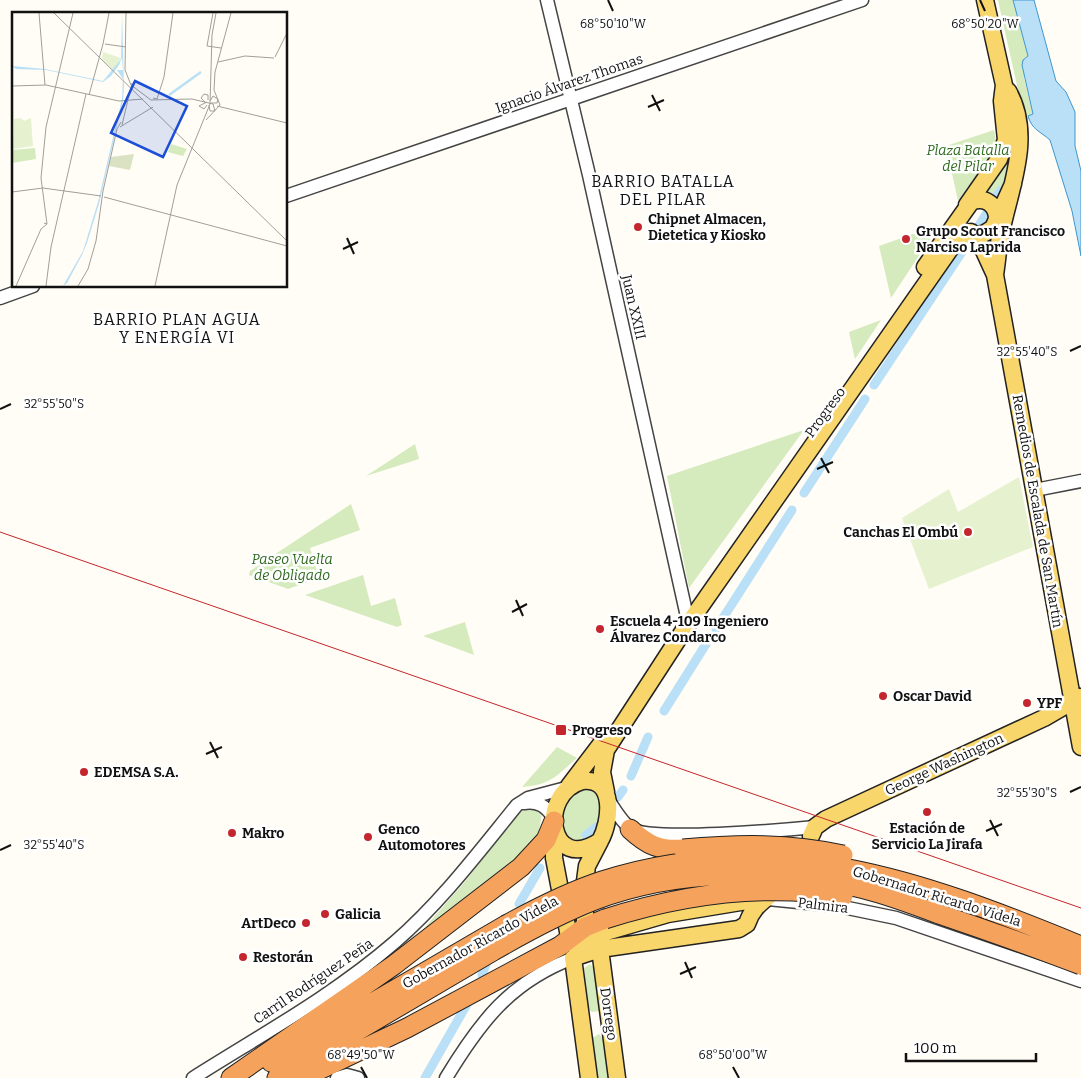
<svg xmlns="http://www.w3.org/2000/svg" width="1081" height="1078" viewBox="0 0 1081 1078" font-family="Bitter,serif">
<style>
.green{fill:#d5ebbd}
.pitch{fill:#e6f2cf}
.water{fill:#b9e0f7;stroke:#3f96cf}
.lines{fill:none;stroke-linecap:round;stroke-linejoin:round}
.canal{stroke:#b9e0f7;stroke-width:9}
.minor-casing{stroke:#444;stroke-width:15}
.major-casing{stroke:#222;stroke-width:19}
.highway-casing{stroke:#222;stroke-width:21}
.minor{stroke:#fff;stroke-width:12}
.major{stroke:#f9d66b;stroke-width:16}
.highway{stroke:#f5a25d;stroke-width:19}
.tram{stroke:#c4262e;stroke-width:1}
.highway-bridge-casing{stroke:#222;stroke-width:21;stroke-linecap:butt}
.highway-bridge{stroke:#f5a25d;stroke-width:19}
.ticks{fill:none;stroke:#111;stroke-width:2}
.poi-dot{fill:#c4262e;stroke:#fff;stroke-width:2}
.labels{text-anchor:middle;stroke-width:5;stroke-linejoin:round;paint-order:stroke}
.street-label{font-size:14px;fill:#111;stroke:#fff}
.park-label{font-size:14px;font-style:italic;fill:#2f6b1f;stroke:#fff}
.poi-label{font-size:14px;font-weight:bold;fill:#111;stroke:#fff;text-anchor:start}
.quarter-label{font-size:16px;letter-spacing:1px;fill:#111;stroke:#fff}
.inset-river{fill:none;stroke:#b9e0f7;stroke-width:2.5}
.inset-road{fill:none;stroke:#a09f9a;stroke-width:1}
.view{fill:#1d4ed8;fill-opacity:0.15;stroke:#1d4ed8;stroke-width:2.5}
.inset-edge{fill:none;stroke:#111;stroke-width:2.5}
.ticks-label{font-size:12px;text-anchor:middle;fill:#111;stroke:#fff;stroke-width:5;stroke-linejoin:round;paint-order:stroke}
</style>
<rect width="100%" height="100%" fill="#fffdf5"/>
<path class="green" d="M998,0h15l15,56 -3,2 -1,20 9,36 -9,3z
M994,130l2,11 -1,8 -37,52 -12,-55z
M1011,144l2,16 -11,32 -4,-2 -4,5 -10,-3z
M933,227l3,3 -45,68 -12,-52z
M881,320l-26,39 -6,-27z
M804,430l-115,158 -22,-112z
M415,444l4,15 -53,17z
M351,504l9,26 -50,18 9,30 -31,11 -39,-14 1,-4z
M363,575l8,31 24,-8 7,27 -5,2 -92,-32z
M465,622l9,33 -51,-19z
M557,747l20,11c-21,18 -26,27 -55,29z
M576,789c35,1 26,21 20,46l-26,10 -10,-24 9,-27z
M527,808h10l5,6 -4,21 -7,12 -116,96 5,-10 43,-49 56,-71z
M590,964l4,4 6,40 -1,3 -7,1 -4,-3 -4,-41z
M599,1034l5,6 5,38h-12l-5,-40z"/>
<path class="pitch" d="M1019,477l14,70 -104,42 -27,-71 47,-29 9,23z"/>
<path class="water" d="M1013,0h21l22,81 10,11 9,20v34l6,25v85l-9,-45 -22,-71c-10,-9 -18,-10 -22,-24l5,-2 -11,-49 1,-5 5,-4z"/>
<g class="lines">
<path class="canal" d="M996,196l4,-5
M978,227l11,-18
M874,385l90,-136
M804,493l61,-94
M716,629l76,-119
M664,711l42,-67
M631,776l17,-39
M618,797l5,-7
M586,835l10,-8
M519,904l21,-36
M482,975l4,-11
M425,1078l42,-74"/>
<defs>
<path id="minor" d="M547,0l42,175 97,437 7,6
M286,196l576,-196
M0,298l33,-12
M1035,490l46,-9
M609,801c6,9 12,20 21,27 19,14 155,2 185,-1
M524,803c14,-2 22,3 29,14
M768,899l70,7 58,12 185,63
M193,1078c68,-43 141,-83 202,-136 46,-40 83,-89 122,-137l11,-7 38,-10
M337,1078l10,-3 11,3
M446,1078c34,-56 64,-96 127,-120"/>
<path id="major" d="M967,205l32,-46 7,-19 -4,-39 2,-16 -19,-85
M971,232l13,19 11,24 86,472
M925,267l46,-65c13,-6 26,2 26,17
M995,275c2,-13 3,-26 5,-38 9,-47 34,-100 8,-146
M582,781c34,-4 29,40 18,60 -51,34 -63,-47 -18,-60z
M569,786l35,-46
M606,792l-4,-20 4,-22 78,-120 271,-388 30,-9 8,-5 20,-44
M554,828v30l16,84
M811,836l4,-9 11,-8 218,-101 36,-21
M585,937v-56l2,-15 13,-25
M568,943l100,-29 85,-14
M600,949l17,129
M589,1078l-16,-120 27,-9 139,-20 8,-5c6,-20 20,-24 34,-39"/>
<path id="highway" d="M630,829c17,16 30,22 53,20
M271,1062l235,-137
M231,1078l163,-113 127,-98 25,-27 8,-19
M277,1078l216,-127
M302,1078l105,-50 153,-82 25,-19 20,-8"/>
</defs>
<use href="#minor" class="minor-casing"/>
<use href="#major" class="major-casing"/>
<use href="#highway" class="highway-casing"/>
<use href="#minor" class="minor"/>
<use href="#major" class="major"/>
<use href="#highway" class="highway"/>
<path class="tram" d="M0,532l1081,376"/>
<defs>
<path id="highway-bridge" d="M683,849c55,-5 107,-6 160,6
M605,919c78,-25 156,-36 238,-23
M506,925c31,-17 62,-33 96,-44 171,-55 321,0 479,65
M493,951c33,-19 66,-37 102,-51 83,-31 175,-31 261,-13 28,6 56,17 83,27 47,16 95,33 142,51"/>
</defs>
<use href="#highway-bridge" class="highway-bridge-casing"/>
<use href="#highway-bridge" class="highway-bridge"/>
</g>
<path class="ticks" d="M608,0l5,11M980,0l5,11M652,95l8,16M648,107l16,-7M347,238l7,16M343,249l15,-7M1070,351l11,-5M0,409l11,-5M821,458l8,15M817,469l16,-7M516,600l7,16M512,612l15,-8M210,742l8,16M206,754l16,-7M1070,792l11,-5M990,820l8,16M986,831l16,-7M0,850l11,-5M685,962l7,16M680,974l16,-7M361,1067l6,11M733,1067l6,11"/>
<g class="poi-dot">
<circle cx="638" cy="227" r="5"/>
<circle cx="906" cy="239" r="5"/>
<circle cx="968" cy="532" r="5"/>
<circle cx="600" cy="629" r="5"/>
<circle cx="883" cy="696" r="5"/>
<circle cx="1027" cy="703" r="5"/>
<rect x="555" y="724" width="12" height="12" rx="2.5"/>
<circle cx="84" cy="772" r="5"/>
<circle cx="927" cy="812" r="5"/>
<circle cx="232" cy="833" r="5"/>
<circle cx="368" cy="837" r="5"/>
<circle cx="325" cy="914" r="5"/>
<circle cx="306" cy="923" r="5"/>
<circle cx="243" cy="957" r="5"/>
</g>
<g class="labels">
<g class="street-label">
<text transform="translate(569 83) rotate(-19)" y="5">Ignacio Álvarez Thomas</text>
<text transform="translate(634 307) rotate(77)" y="5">Juan XXIII</text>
<text transform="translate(825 412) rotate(-54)" y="5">Progreso</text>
<text transform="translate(1038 511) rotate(80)" y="5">Remedios de Escalada de San Martín</text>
<text transform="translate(944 764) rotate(-25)" y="5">George Washington</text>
<text transform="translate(937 896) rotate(17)" y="5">Gobernador Ricardo Videla</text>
<text transform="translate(823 905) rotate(7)" y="5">Palmira</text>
<text transform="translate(480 942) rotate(-29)" y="5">Gobernador Ricardo Videla</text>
<text transform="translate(313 981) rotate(-34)" y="5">Carril Rodríguez Peña</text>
<text transform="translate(609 1014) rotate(82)" y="5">Dorrego</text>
</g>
<g class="park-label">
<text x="968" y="155">Plaza Batalla<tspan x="968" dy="16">del Pilar</tspan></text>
<text x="292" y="564">Paseo Vuelta<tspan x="292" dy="16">de Obligado</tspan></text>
</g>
<g class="poi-label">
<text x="648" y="224">Chipnet Almacen,<tspan x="648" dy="16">Dietetica y Kiosko</tspan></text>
<text x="916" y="236">Grupo Scout Francisco<tspan x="916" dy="16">Narciso Laprida</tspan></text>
<text x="958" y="537" text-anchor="end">Canchas El Ombú</text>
<text x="610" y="626">Escuela 4-109 Ingeniero<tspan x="610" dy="16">Álvarez Condarco</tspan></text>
<text x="893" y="701">Oscar David</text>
<text x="1037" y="708">YPF</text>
<text x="572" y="735">Progreso</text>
<text x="94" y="777">EDEMSA S.A.</text>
<text x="927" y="833" text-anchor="middle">Estación de<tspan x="927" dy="16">Servicio La Jirafa</tspan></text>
<text x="378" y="834">Genco<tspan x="378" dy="16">Automotores</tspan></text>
<text x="242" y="838">Makro</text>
<text x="335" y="919">Galicia</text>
<text x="296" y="928" text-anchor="end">ArtDeco</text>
<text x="253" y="962">Restorán</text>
</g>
<g class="quarter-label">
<text x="663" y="187">BARRIO BATALLA<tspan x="663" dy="18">DEL PILAR</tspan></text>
<text x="177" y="325">BARRIO PLAN AGUA<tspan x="177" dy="18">Y ENERGÍA VI</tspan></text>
</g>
</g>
<g transform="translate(12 12)">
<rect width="275" height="275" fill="#fffdf5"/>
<path d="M159,132l16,5 -4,7 -15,-4zM23,136l1,11 -24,4v-13z" fill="#d5ebbd"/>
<path d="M122,142l-4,16 -21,-4 2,-9z" fill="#d9e3c4"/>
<path d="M91,40l18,6 -8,12 -11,-11zM9,106l3,3 7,-3 2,28 -20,3 1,-30z" fill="#e6f2cf"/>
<path d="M110,1l2,74 -1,13 -24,104 -12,39 -5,12 -15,28 -4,3 20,-35 15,-49 24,-103 1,-20 -6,-9h6l-1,-12 -3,7 -8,11 -8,6 -57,-12 -30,-1 -4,-3 33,3 58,12 18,-22z" fill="#b9e0f7"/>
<path class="inset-river" d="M157,83l32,-23"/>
<path class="inset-road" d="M27,1l6,72M42,1l233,228M114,1l-1,57 6,15 20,15 41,-1 21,5 2,7h-5l-1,-6M201,1l-6,33 14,2M91,32l6,-31M93,32l21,3M263,45l12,-24M206,50l27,-6 29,2M0,74l34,-1 73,16 24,-2M77,83l14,-51M141,86l4,1 7,-22 9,-64M198,89l3,-5 5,3 -1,4h-6M193,90l-4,-4 3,-4 4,1v5M195,90l-8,4 5,3 3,-4M205,94l70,17M194,108l14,-15 -6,-15 1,-18 16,-59M110,113l10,-42M108,115l33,-20M0,180l31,-4 58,8M92,185l183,49M35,212l-6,-46 5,-51 27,-114M4,274l25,-57 6,-5 -3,-1M34,274l5,-39 35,-153M66,274l10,-17 8,-28 7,-50 14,-62 4,-7M143,274l22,-101 33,-81 2,-69 4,-22"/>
<path class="view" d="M123,69l52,25 -24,51 -52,-24z"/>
<rect width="275" height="275" class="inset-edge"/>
</g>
<g class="ticks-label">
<text x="613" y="28">68°50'10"W</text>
<text x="985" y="28">68°50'20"W</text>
<text x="1027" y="356">32°55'40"S</text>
<text x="54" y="408">32°55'50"S</text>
<text x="1027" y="797">32°55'30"S</text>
<text x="54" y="849">32°55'40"S</text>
<text x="361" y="1059">68°49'50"W</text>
<text x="733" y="1059">68°50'00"W</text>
</g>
<path d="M906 1053v8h130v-8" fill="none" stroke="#111111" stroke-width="2.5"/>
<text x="914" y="1053" font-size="15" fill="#111111" stroke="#ffffff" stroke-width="4" paint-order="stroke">100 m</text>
</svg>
